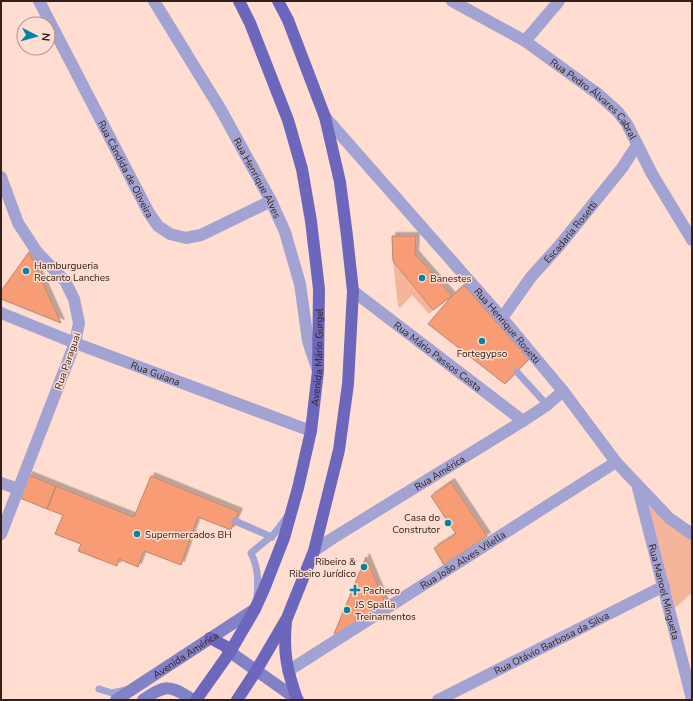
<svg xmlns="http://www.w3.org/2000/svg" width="693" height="701" viewBox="0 0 693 701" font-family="'Nunito Sans',sans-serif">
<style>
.green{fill:#f5b59a}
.building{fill:#f89c74;stroke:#b88671;filter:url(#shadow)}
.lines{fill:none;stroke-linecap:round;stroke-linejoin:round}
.lane{stroke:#a2a3d3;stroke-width:7}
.street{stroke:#a2a3d3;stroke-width:12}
.secondary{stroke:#8281c7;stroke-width:12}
.primary{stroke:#6c67bd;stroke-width:12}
.poi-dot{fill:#0085a7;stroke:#ffded1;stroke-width:1.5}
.labels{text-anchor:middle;stroke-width:3;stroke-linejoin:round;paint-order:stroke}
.street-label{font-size:10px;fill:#342018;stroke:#ffded1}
.poi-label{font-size:10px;fill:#342018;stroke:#ffded1;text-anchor:start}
</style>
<defs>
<filter id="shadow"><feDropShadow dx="3.5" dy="-3.5" stdDeviation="0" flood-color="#0004"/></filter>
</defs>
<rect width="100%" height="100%" fill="#ffded1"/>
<path class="green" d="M393,261l40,49 -4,4 -17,-19 -12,13 -2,-2z
M648,506l44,33v54l-17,15z"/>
<path class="building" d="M392,236h24l-1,18 37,42 -19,14 -40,-49z
M29,252l32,71 -60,-24v-8z
M464,285l65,74 -24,25 -77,-60 24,-28z
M29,475l27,11 -9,23 -27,-11z
M151,476l88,36 -8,18 -33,-13 -17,48 -37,-14 -6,16 -19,-8 -2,7 -39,-15 3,-7 -26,-10 8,-19 -16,-6 9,-23 78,31z
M451,482l36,54 -43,29 -10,-17 22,-14 -25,-38z
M366,557l19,46 -48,34 -3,-3z"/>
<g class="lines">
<path class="lane" d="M517,372l30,33
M235,521l37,16
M257,598c1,-18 2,-28 -6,-45l23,-19 13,-17
M99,689l13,4 14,-3"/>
<g class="street">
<path id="s1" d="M39,1l110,212 9,13 12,8 16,4 15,-3 70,-34"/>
<path id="s2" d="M154,1l67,109 50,91 14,31 15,52 8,57 9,27"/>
<path id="s3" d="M452,1l73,40 73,53 20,18 9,12 25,50 40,66"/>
<path d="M525,41l34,-40"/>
<path id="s4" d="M325,117l177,201 61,73 53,71 53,56 23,16"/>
<path d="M1,177l17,46 19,29 28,29 9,18 5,24 -4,20 -74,191"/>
<path id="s5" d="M353,291l170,130"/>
<path id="s6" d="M1,313l74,30 236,88"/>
<path id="s7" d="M502,318l29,-41 28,-31 63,-78 15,-23"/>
<path d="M1,483l17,6"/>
<path id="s8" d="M638,488l54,211"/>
<path id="s9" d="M314,551l19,-13 190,-117 24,-16 16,-14"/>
<path id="s10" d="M288,671l328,-209"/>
<path id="s11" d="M438,700l226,-114"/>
</g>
<g class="secondary">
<path d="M230,652l68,48"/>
<path id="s12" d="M116,700l139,-91"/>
<path d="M143,700c23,-16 27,-15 50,0"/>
</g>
<g class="primary">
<path d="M286,622c-3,31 1,48 11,77"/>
<path d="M210,638l15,8 5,6"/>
<path id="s13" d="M196,700l34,-48 25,-43 9,-20 20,-51 14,-50 13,-57 7,-60 1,-82 -8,-68 -9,-52 -14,-49 -38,-97 -11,-22"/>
<path d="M237,700l19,-29 31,-53 27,-67 25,-101 9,-66 5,-93 -6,-55 -7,-54 -15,-65 -37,-97 -10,-19"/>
</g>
</g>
<g class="poi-dot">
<circle cx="26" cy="271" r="4"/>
<circle cx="422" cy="278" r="4"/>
<circle cx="482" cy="341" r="4"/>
<circle cx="448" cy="523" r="4"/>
<circle cx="137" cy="534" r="4"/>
<circle cx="364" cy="567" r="4"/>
<path d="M353 584h4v4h4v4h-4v4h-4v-4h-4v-4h4z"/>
<circle cx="347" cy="610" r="4"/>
</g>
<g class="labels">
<g class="street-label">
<text dy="4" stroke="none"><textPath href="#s3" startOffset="174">Rua Pedro Álvares Cabral</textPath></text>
<text dy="4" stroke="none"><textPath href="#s1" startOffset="189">Rua Cândida de Oliveira</textPath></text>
<text dy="4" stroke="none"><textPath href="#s2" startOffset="205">Rua Henrique Alves</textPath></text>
<text dy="4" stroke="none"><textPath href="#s7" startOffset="110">Escadaria Rosetti</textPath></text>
<text dy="4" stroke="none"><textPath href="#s4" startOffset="277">Rua Henrique Rosetti</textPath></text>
<text dy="4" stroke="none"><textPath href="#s5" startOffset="107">Rua Mário Passos Costa</textPath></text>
<text dy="4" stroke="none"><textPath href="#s13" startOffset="370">Avenida Mário Gurgel</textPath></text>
<text transform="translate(67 361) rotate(-71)" y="4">Rua Paraguai</text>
<text dy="4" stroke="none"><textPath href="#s6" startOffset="166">Rua Guiana</textPath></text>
<text dy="4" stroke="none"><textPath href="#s9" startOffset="148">Rua América</textPath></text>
<text dy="4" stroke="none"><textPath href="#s10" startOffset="207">Rua João Alves Vilella</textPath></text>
<text dy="4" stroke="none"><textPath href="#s8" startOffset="107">Rua Manoel Mingueta</textPath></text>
<text dy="4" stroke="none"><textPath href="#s11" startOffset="127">Rua Otávio Barbosa da Silva</textPath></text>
<text dy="4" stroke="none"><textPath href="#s12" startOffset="83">Avenida América</textPath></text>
</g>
<g class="poi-label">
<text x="34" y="269">Hamburgueria<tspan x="34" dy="12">Recanto Lanches</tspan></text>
<text x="430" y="282">Banestes</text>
<text x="482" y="357" text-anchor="middle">Fortegypso</text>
<text x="440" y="521" text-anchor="end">Casa do<tspan x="440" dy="12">Construtor</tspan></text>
<text x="145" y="538">Supermercados BH</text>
<text x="356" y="565" text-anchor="end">Ribeiro &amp;<tspan x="356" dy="12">Ribeiro Jurídico</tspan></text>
<text x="363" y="594">Pacheco</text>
<text x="355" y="608">JS Spalla<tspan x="355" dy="12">Treinamentos</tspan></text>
</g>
</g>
<rect width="693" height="701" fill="none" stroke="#342018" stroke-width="4"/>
<g transform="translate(36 36) rotate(96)"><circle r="19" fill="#ffded1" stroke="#ae9287"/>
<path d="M0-3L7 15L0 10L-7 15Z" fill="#0085a7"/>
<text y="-6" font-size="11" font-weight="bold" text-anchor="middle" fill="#342018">N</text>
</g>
</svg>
